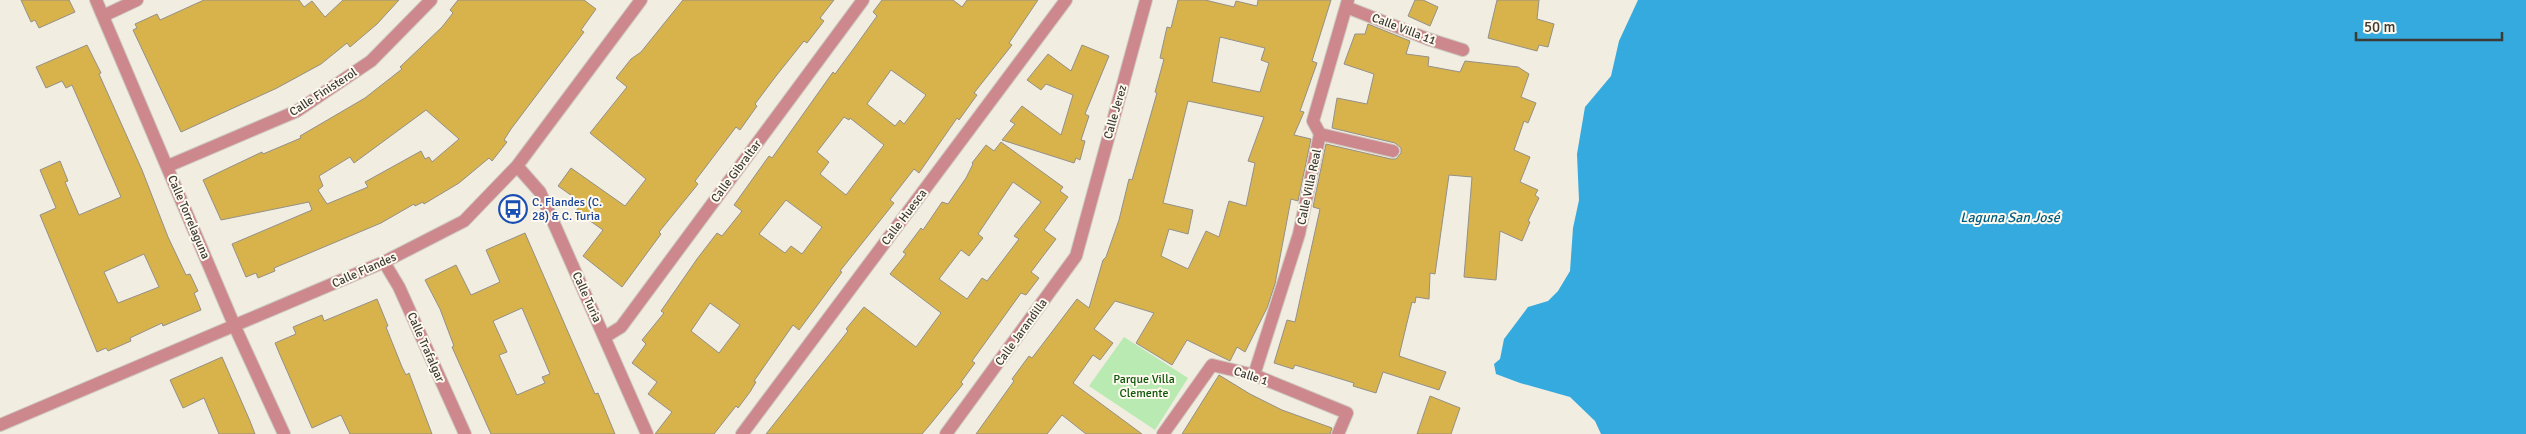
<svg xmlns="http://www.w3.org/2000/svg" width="2526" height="434" viewBox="0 0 2526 434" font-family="Signika,sans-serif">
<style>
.green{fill:#b8eab2}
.water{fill:#35aadf}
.building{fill:#d8b34c;stroke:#949086;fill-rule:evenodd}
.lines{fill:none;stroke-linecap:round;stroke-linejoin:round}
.minor-casing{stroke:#cdc9bf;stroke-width:14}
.minor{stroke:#cd888e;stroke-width:12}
.labels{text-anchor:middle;stroke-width:4;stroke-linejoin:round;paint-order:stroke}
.street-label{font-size:12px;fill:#3c3b36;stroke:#fffaef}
.transit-label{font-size:12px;fill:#164399;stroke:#fffaef;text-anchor:start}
.park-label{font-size:12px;fill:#0d5609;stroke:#fffaef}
.water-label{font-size:14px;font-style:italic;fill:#005e82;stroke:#fffaef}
</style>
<rect width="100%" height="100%" fill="#f1ede1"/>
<path class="green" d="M1124,337l64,41 -33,52 -66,-44z"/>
<path class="water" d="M1638,0h888v434h-925l-6,-13 -25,-24 -50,-14 -24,-9 -2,-10 6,-5 4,-20 24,-32 20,-6 10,-10 12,-20 3,-43 6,-28 -2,-46 8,-47 26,-31 8,-35z"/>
<path class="building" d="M21,0h48l6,12 -36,16 -4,-8 -4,2z
M204,0h95l5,7 8,-6 13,16 18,-17h56l-22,24 -27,23 -3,-4 -26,21 -44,24 -96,44 -48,-102 4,-2 -2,-4 22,-10 3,6z
M458,0h126l12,9 -15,21 3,2 -73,97 -7,11 3,2 -15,19 -3,-3 -30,25 -35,21 -1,-2 -8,4 -1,-2 -33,19 -107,45 1,3 -17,7 -2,-5 -10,4 -14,-33 80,-34 -3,-8 -88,18 -18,-40 59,-28 1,2 38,-16 -1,-2 65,-38 37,-29 -2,-2 42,-40 11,-14 -3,-3zM426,110l33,29 -27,23 -3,-5 -4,2 -4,-8 -56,31 3,5 -41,17 -9,-14 5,-4 -4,-10 31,-19 4,6z
M683,0h151l-14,18 4,3 -17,22 -3,-2 -28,35 -21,28 2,2 -17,24 -4,-3 -41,54 3,3 -39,48 2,2 -39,53 -39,-31 20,-26 -27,-19 6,-8 -24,-17 13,-18 54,38 21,-27 -56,-46 37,-46 -11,-9 15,-19 10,-7z
M882,0h71l9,7 5,-7h71l-29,43 3,2 -38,48 3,2 -18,25 -2,-2 -38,55 -5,-4 -24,31 4,3 -54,68 2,1 -43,58 -6,-5 -39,56 2,1 -6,10 -12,16 -2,-2 -22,28h-59l17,-22 -24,-18 9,-12 -25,-19 14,-19 -4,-4 22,-27 -3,-2 36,-52 20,-26 5,3 20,-25 -8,-6 35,-49 3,2 61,-86 2,2 22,-30 20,-28 -4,-4zM891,70l35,25 -22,29 -4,-4 -5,6 -28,-22zM844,117l5,3 1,-2 34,27 -38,50 -26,-21 9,-12 -12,-10zM786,200l36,27 -20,27 -11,-8 -6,7 -26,-19zM710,303l30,22 -21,28 -28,-22z
M1178,0h27l29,7 2,-6 21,5 1,-6h73l-19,61 5,2 -17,48 4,1 -10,23 17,4 -13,62 -7,-2 -16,85 -8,24 -22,44 -8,-5 -7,14 -43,-21 -15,25 -36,-22 18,-30 -39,-12 -21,28 19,14 -13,17 -7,-5 -20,28 69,51h-56l-24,-19 -15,19h-71l38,-53 -2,-2 17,-23 3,2 13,-17 32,-42 12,9 14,-48 3,-3 13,-37 10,-41 3,1 25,-87 -2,-1 9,-33 -4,-1 7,-31 4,1zM1220,37l45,11 -4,12 8,3 -9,29 -48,-10zM1188,101l76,16 -16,44 7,2 -9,43 -17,-5 -10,36 -13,-6 -18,38 -27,-13 8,-27 19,5 5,-24 -30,-7z
M1415,0h8l15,7 -8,19 -22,-10z
M1497,0h42l-2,19 17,5 -6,23 -9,-2 -2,6 -49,-13z
M1368,24l42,17 -4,13 23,3 -1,9 32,6 5,-11 53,6 11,7 -8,23 15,6 -8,20 -4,-2 -10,29 16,7 -10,25 18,8 -3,5 4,3 -11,23 2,1 -8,19 -22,-10 -4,49 -32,-3 8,-100 -23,-2 -14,99 -5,-1 -1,26 -13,-2 -1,6 -3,-1 -13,54 47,16 -7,18 -56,-18 -7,21 -23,-7 1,-3 -59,-18 -2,4 -19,-6 13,-43 8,2 25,-113 -7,-2 13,-63 65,15h5l5,-6v-5l-6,-5 -63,-15 5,-30 30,6 7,-30 -30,-10 11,-30h10z
M87,45l14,28 -2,1 43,96 26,67 18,38 4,-1 8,17 -4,2 7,17 -38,16 -1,-3 -32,15 1,3 -23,10 -2,-3 -9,4 -57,-137 16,-7 -16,-38 20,-9 8,20 -3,1 14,33 42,-18 -49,-112 -6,3 -4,-7 -16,7 -10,-21zM144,254l15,33 -41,16 -14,-31z
M1082,45l27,11 -24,58 4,2 -8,24 4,1 -5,19 -4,-2 -2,5 -72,-23 13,-16 -5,-3 12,-15 39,29 12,-40 -27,-11 -5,6 -14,-10 21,-26 23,17z
M1001,142l62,45 -3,4 8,6 -24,33 12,9 -25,33 8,6 -13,17 -5,-2 -49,68 3,2 -14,19 2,2 -35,43 -6,7h-156l82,-103 -2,-2 18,-22 52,40 25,-34 -51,-39 16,-20 -3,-2 18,-24 2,2 19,-28 6,2 18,-26 7,-14 -1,-1 14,-18 8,6zM1013,182l28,20 -27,34 5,3 -32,42 -5,-3 -15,21 -28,-20 22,-29 8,6 14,-18 -5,-4z
M525,233l70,161 3,-1 17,41h-124l-39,-87 2,-1 -14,-37 -15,-29 31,-15 15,30 29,-13 -14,-32zM522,308l28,66 -8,3 3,6 -28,12 -18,-40 8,-3 -14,-31z
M377,299l11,27 -2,1 16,40 4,8 3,-2 23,61h-82l-9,-19 -29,13 -32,-73 -5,-12 21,-9 -3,-7 29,-12 2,6z
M222,357l28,64 5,13h-36l-15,-36 -21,10 -13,-28z
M1219,375l31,19 32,16 50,18 -2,6h-148z
M1430,396l30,12 -9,26h-34z"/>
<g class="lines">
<defs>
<path id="minor" d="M96,0l139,327 49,107
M1346,7l82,32 35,11
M103,16l34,-16
M1320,134l73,17
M168,166l129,-55 74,-50 60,-61
M517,166l23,26 107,242
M384,262l15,25 66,147
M605,337l16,-10 242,-327
M1254,375l45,-141 21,-100 -7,-13 35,-121
M0,425l384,-163 80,-41 53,-55 124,-166
M742,434l324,-434
M946,434l130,-178 70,-256
M1163,434l49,-69 42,10 93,38 -9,21"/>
</defs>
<use href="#minor" class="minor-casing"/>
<use href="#minor" class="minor"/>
</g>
<defs>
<symbol id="bus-ring" viewBox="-11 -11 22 22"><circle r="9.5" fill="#fffaef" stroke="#1a4fb4" stroke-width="1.5"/><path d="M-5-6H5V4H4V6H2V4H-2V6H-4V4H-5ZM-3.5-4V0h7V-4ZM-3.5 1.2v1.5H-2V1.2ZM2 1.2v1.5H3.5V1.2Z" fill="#1a4fb4"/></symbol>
</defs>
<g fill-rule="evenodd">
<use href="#bus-ring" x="497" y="193" width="32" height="32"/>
</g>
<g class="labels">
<g class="street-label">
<text transform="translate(1404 29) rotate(21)" y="4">Calle Villa 11</text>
<text transform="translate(323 92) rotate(-33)" y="4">Calle Finisterol</text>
<text transform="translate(1115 112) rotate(-74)" y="4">Calle Jerez</text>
<text transform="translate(736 171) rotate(-53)" y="4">Calle Gibraltar</text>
<text transform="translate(1309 187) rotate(-78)" y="4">Calle Villa Real</text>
<text transform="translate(189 217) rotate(67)" y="4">Calle Torrelaguna</text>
<text transform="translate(904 217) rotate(-53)" y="4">Calle Huesca</text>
<text transform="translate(364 270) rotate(-24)" y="4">Calle Flandes</text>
<text transform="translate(587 297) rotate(66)" y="4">Calle Turia</text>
<text transform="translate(1021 332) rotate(-54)" y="4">Calle Jarandilla</text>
<text transform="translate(426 347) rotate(66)" y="4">Calle Trafalgar</text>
<text transform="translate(1251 376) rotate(18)" y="4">Calle 1</text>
</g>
<g class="transit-label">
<text x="532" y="206">C. Flandes (C.<tspan x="532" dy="14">28) &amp; C. Turia</tspan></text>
</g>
<g class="park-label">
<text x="1144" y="383">Parque Villa<tspan x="1144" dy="14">Clemente</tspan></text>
</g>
<g class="water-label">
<text x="2010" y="222">Laguna San José</text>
</g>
</g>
<path d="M2356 32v8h146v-8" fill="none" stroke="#3c3b36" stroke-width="2.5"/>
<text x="2364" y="32" font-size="15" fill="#3c3b36" stroke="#fffaef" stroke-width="4" paint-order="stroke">50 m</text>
</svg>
